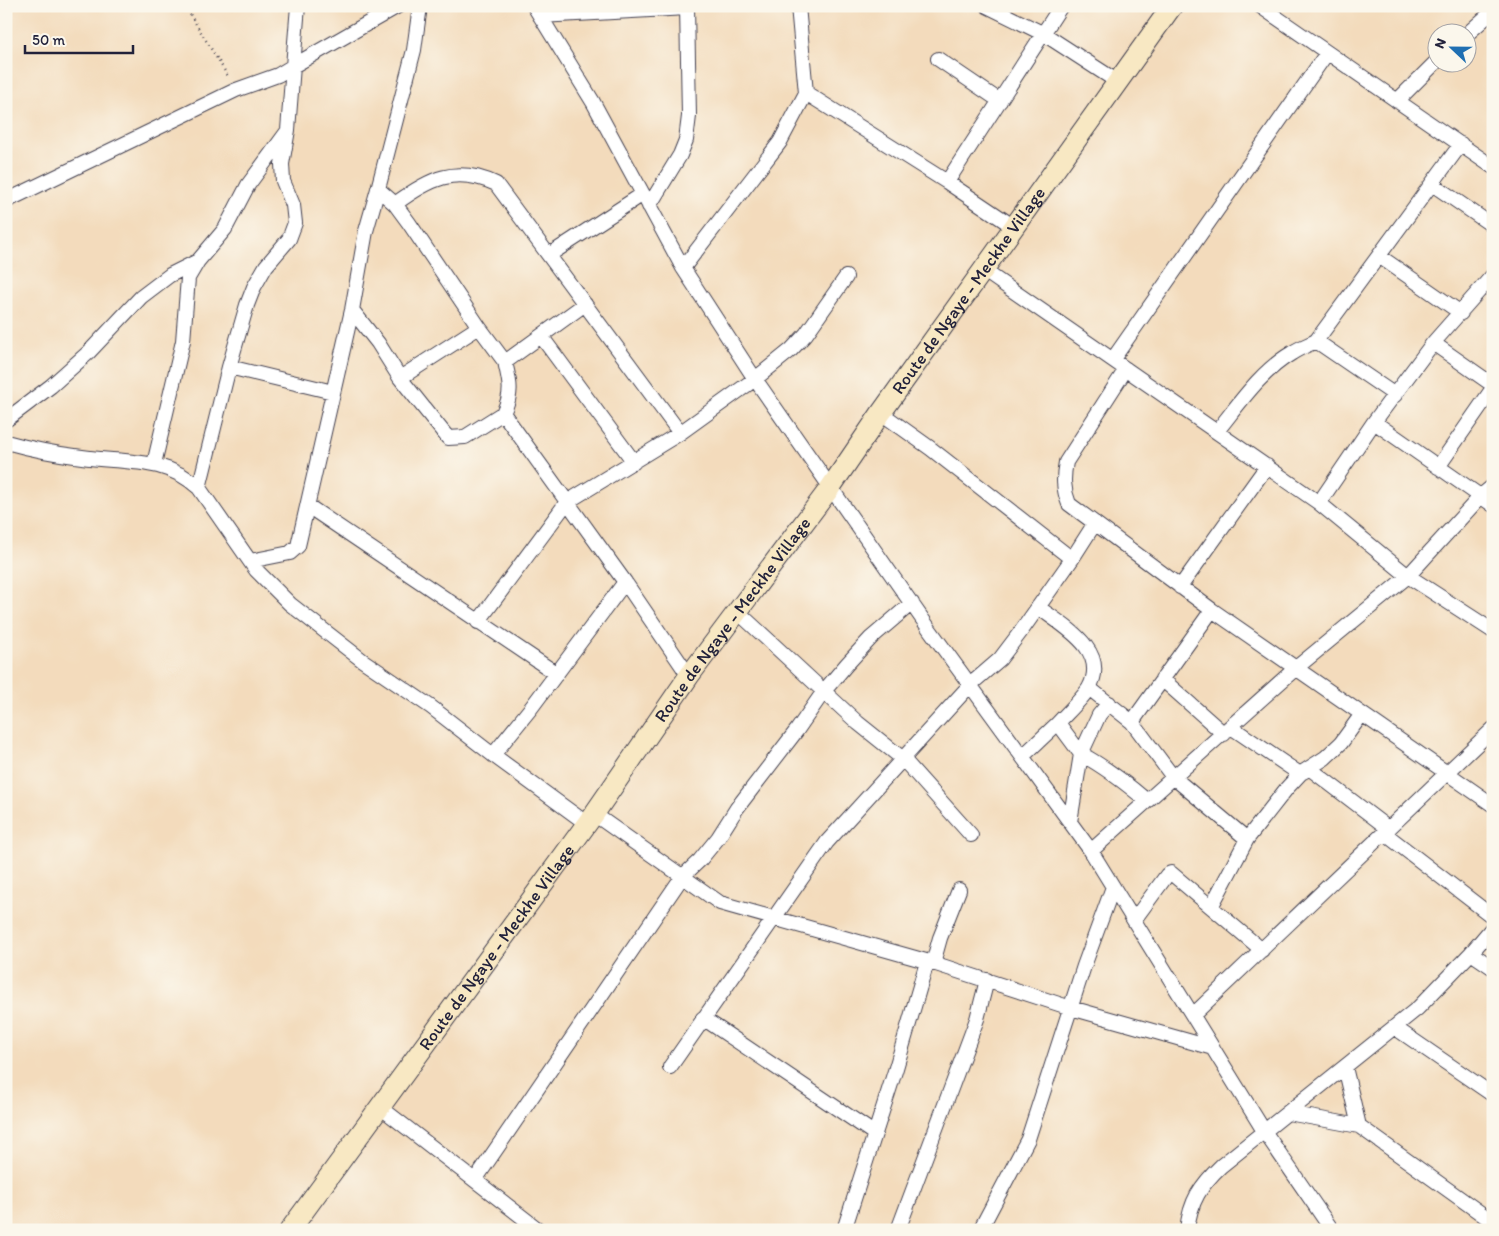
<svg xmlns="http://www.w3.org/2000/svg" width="1499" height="1236" viewBox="0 0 1499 1236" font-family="Itim,sans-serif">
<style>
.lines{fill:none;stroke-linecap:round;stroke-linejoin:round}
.minor-casing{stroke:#413e4e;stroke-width:16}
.secondary-casing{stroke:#413e4e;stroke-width:22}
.path{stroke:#413e4e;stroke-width:2.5;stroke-dasharray:1 4;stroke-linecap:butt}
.minor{stroke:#fff;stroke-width:14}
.secondary{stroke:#f8e8c3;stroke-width:20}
.labels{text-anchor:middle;stroke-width:4;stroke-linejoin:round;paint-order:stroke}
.street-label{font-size:18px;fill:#22223b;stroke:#fbf7ec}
</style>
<rect width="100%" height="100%" fill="#fbf7ec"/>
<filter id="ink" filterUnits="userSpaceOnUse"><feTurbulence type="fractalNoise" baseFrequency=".02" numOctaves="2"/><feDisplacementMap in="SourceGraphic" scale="10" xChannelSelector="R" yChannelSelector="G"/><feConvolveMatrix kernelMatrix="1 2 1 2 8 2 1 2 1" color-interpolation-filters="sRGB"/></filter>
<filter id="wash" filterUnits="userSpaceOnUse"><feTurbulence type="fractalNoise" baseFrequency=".0096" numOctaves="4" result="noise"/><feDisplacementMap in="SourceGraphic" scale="20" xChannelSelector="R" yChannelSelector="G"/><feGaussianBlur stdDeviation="1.12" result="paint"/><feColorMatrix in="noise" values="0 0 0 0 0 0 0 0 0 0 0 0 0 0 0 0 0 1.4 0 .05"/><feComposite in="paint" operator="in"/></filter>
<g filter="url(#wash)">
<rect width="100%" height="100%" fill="#f3dbbc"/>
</g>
<g filter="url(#ink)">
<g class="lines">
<defs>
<path id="minor" d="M534,6l59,96 90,166 72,111 175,251 161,221 173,280 68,99
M798,6l8,87 141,89 67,45
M987,6l57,28 74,48
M1260,6l233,161
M540,16l147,-8
M1466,35l27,-24
M938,59l62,42
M1397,101l39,-39
M947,182l114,-176
M1432,184l61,42
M378,189l17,15 14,19 70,104
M6,201l230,-111 42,-15 15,-9 5,-60
M395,204c34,-25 60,-39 101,-20l184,249
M649,206l31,-51 6,-15 3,-24 -2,-110
M549,255l94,-61
M1379,256l82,57
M683,268l97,-126 26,-49
M983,270l336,233 89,73 85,55
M352,310l26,33 22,35 48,60 17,-1 38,-24 122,169 64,94
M541,336l93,126
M1316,341l79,54
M1433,343l60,42
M1113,359l214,-306
M229,367l104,25
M1126,369l-60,93c-3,15 -3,27 3,42l143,106 281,195
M400,378l79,-51 26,35
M503,413c10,-20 7,-30 2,-51l80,-58
M881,413l49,35 142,111
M6,420l45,-34 38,-34 52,-55 29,-22 28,-14
M1374,422l119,83
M1217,431c22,-27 44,-60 75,-78 7,-5 16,-8 24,-12l145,-197
M6,442c25,7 50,12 76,15 42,6 84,0 117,31l57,82 34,34 72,56 69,47 62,48 93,68
M154,464l29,-123 5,-63 10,-17 27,-32 23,-44 39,-53
M1438,467l55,-79
M199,488l30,-121 18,-62 7,-18 12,-21 23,-27 6,-16 -2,-18 -10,-24 -1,-17 6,-34 5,-64 105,-60
M1319,503l55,-81 59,-79 60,-68
M308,506l249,168
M250,561l40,-8 8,-7 54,-236 14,-79 12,-42 36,-139 6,-44
M1180,587l87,-121
M1038,607c25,19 72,43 51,81 -7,11 -22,25 -31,35l23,31 -11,68
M738,612l120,111 45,36 68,76
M478,622l89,-120 113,-69 75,-54 36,-29 15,-16 40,-57
M1162,679l62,55
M1089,688l43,34
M1109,703l-10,12 -18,39c24,13 45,29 66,47
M1231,727l69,47 -13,14 -40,51
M493,755l38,-47 94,-126
M1023,756l35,-33
M1309,768l80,61
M1303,772l22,-14 16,-15 21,-29
M594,814l126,89 213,60 138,45 142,40
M1384,833l109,84
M1091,851l205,-183 112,-92 73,-80 12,-10
M1211,907l36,-68 -74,-62 -41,-55 80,-112
M1134,920l33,-45 4,-2 91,77
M1471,953l22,15
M933,963l7,-25 19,-48
M1193,1015l300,-286
M703,1018l172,116
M1394,1027l99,68
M670,1067l157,-225 144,-158 29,-25 22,-29 50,-71 23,-36
M1345,1067l14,59
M380,1107l159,123
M1288,1113l71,13 134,96
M475,1180l207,-303 18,-17 18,-22 19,-30 60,-78 27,-39 23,-27 24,-26 41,-35
M844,1230l52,-162 31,-106
M898,1230l79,-211 10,-39
M980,1230l48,-91 56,-173 29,-79
M1187,1230c3,-29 14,-45 34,-64l197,-158 53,-55 22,-26"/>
<g id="secondary">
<path id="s1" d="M290,1230l304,-416 95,-138 141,-188 51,-75 291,-407"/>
</g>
</defs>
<use href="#minor" class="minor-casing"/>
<use href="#secondary" class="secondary-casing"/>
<path class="path" d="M185,6l44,72"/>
<use href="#minor" class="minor"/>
<use href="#secondary" class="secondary"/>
</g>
</g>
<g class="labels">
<g class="street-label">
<text dy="6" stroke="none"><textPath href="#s1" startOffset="1159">Route de Ngaye - Meckhe Village</textPath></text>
<text dy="6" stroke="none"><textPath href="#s1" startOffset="754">Route de Ngaye - Meckhe Village</textPath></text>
<text dy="6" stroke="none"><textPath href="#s1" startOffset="350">Route de Ngaye - Meckhe Village</textPath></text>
</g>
</g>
<rect width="1499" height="1236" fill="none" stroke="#fbf7ec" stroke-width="25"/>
<g transform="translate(1452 48) rotate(292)"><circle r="24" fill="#fbf7ec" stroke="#a4a2a5"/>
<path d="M0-4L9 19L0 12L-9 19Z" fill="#1f6fb2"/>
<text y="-8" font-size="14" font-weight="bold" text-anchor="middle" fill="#22223b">N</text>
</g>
<path d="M25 45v8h108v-8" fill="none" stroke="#22223b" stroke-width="2.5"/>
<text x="32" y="45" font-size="15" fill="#22223b" stroke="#fbf7ec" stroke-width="4" paint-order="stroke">50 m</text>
</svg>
